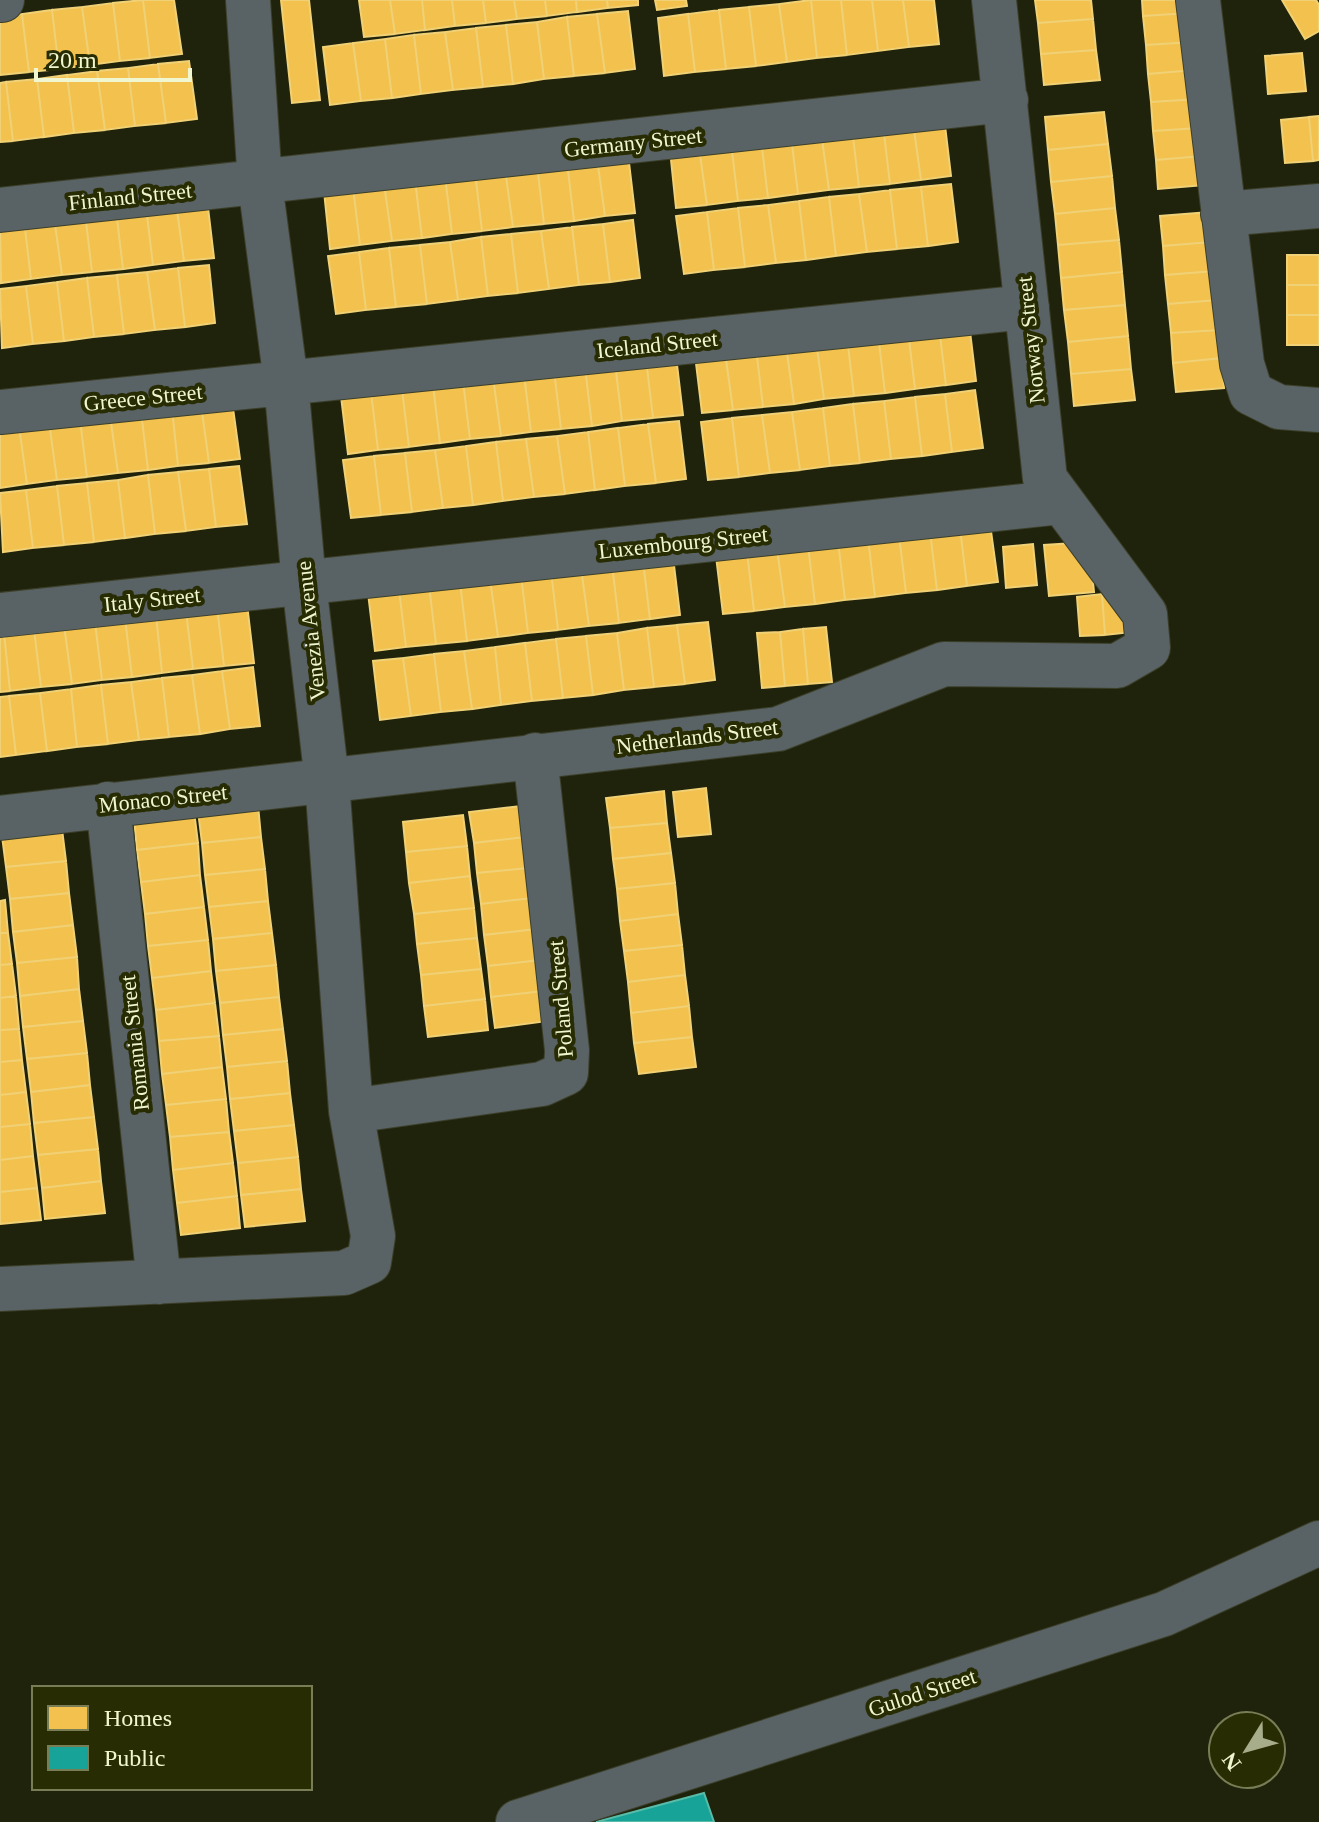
<svg xmlns="http://www.w3.org/2000/svg" width="1319" height="1822" viewBox="0 0 1319 1822" font-family="'Times New Roman',serif">
<style>
.homes{fill:#f2c14e;stroke:#f1d175;stroke-width:2}
.public{fill:#17a398;stroke:#58bca9;stroke-width:2}
.lines{fill:none;stroke-linecap:round;stroke-linejoin:round}
.minor-casing{stroke:#3b3f29;stroke-width:46}
.minor{stroke:#596264;stroke-width:44}
.labels{text-anchor:middle;stroke-width:8;stroke-linejoin:round;paint-order:stroke}
.street-label{font-size:22px;fill:#f0f6d0;stroke:#282c03}
</style>
<rect width="100%" height="100%" fill="#20230c"/>
<path class="homes" d="M143,0l7,58 -30,3 -7,-58z
M143,0h31l8,54 -32,4z
M281,0h28l11,100 -28,3z
M359,0h31l5,34 -31,3z
M390,0h32l3,30 -30,4z
M422,0h30l3,26 -30,4z
M452,0h31l3,23 -31,3z
M483,0h31l3,19 -31,4z
M514,0h31l2,16 -30,3z
M545,0h31l1,12 -30,4z
M576,0h31l1,8 -31,4z
M607,0h31v5l-30,3z
M655,0h31l1,6 -30,4z
M811,0l6,58 -30,4 -8,-58z
M811,0h30l6,55 -30,3z
M841,0h31l6,51 -31,4z
M872,0h31l6,47 -31,4z
M903,0h31l5,44 -30,3z
M1035,0h56l2,19 -55,4z
M1142,0h46l1,13 -46,3z
M1282,0h34l3,5v26l-14,8z
M113,3l7,58 -30,4 -8,-58z
M779,4l8,58 -31,4 -7,-59z
M82,7l8,58 -31,4 -7,-59z
M749,7l7,59 -30,3 -7,-59z
M52,10l7,59 -30,3 -7,-58z
M719,10l7,59 -31,3 -7,-58z
M628,11l7,58 -30,4 -8,-59z
M1189,13l3,29 -46,3 -3,-29z
M22,14l7,58 -29,3v-59z
M597,14l8,59 -31,3 -7,-59z
M688,14l7,58 -31,4 -6,-58z
M567,17l7,59 -30,3 -7,-57z
M1093,19l3,31 -55,4 -3,-31z
M537,22l7,57 -31,5 -7,-59z
M506,25l7,59 -30,3 -7,-59z
M476,28l7,59 -30,3 -8,-58z
M445,32l8,58 -32,4 -7,-59z
M414,35l7,59 -29,4 -7,-59z
M385,39l7,59 -31,3 -8,-58z
M1192,42l2,28 -46,4 -2,-29z
M353,43l8,58 -31,4 -7,-58z
M1096,50l4,30 -56,5 -3,-31z
M1302,53l4,38 -38,3 -3,-38z
M189,61l8,58 -31,4 -8,-59z
M158,64l8,59 -31,3 -7,-58z
M128,68l7,58 -30,4 -8,-59z
M1194,70l3,29 -46,3 -3,-28z
M97,71l8,59 -31,3 -7,-58z
M67,75l7,58 -30,4 -7,-58z
M37,79l7,58 -31,4 -7,-59z
M6,82l7,59 -13,1v-59z
M1197,99l2,29 -46,3 -2,-29z
M1104,112l4,32 -60,6 -3,-33z
M1319,116v44l-6,1 -4,-44z
M944,117l7,59 -30,4 -8,-58z
M1309,117l4,44 -28,2 -4,-43z
M913,122l8,58 -31,4 -7,-59z
M883,125l7,59 -31,3 -7,-59z
M852,128l7,59 -30,3 -8,-58z
M1199,128l3,28 -46,4 -3,-29z
M821,132l8,58 -31,4 -7,-58z
M791,136l7,58 -30,4 -7,-59z
M761,139l7,59 -30,3 -7,-58z
M731,143l7,58 -31,4 -8,-58z
M1108,144l4,32 -61,6 -3,-32z
M699,147l8,58 -31,3 -6,-58z
M628,154l7,59 -30,3 -8,-58z
M1202,156l2,29 -46,4 -2,-29z
M597,158l8,58 -31,5 -7,-59z
M567,162l7,59 -30,3 -7,-59z
M537,165l7,59 -31,3 -8,-58z
M505,169l8,58 -31,4 -7,-59z
M475,172l7,59 -30,3 -7,-58z
M445,176l7,58 -30,4 -7,-58z
M1112,176l3,32 -60,6 -4,-32z
M415,180l7,58 -30,3 -8,-58z
M384,183l8,58 -32,4 -7,-58z
M951,184l7,58 -30,4 -7,-59z
M353,187l7,58 -30,4 -6,-58z
M921,187l7,59 -31,3 -7,-59z
M890,190l7,59 -30,3 -8,-58z
M859,194l8,58 -31,4 -7,-59z
M829,197l7,59 -30,4 -7,-59z
M207,199l7,59 -30,3 -8,-58z
M799,201l7,59 -30,3 -8,-58z
M176,203l8,58 -31,4 -7,-58z
M768,205l8,58 -31,4 -7,-59z
M146,207l7,58 -30,4 -7,-59z
M738,208l7,59 -31,3 -7,-58z
M1115,208l4,32 -61,5 -3,-31z
M116,210l7,59 -31,3 -7,-59z
M707,212l7,58 -30,4 -8,-58z
M1209,212l2,30 -48,4 -3,-30z
M85,213l7,59 -30,3 -8,-58z
M54,217l8,58 -31,4 -7,-59z
M24,220l7,59 -30,4 -1,-59z
M633,220l7,58 -30,4 -7,-58z
M603,224l7,58 -31,3 -7,-58z
M572,227l7,58 -30,4 -8,-58z
M541,231l8,58 -31,4 -7,-59z
M511,234l7,59 -30,3 -7,-59z
M481,237l7,59 -30,4 -8,-58z
M1119,240l3,32 -61,6 -3,-33z
M450,242l8,58 -31,4 -7,-59z
M1211,242l3,29 -49,4 -2,-29z
M420,245l7,59 -31,3 -7,-59z
M389,248l7,59 -30,3 -7,-58z
M359,252l7,58 -30,4 -8,-58z
M1287,255h32v30h-32z
M209,265l6,58 -30,4 -7,-59z
M178,268l7,59 -30,3 -8,-58z
M1214,271l3,29 -49,4 -3,-29z
M147,272l8,58 -31,4 -7,-59z
M1122,272l3,33 -61,5 -3,-32z
M117,275l7,59 -30,3 -7,-59z
M87,278l7,59 -30,4 -7,-59z
M57,282l7,59 -31,3 -7,-58z
M1287,285h32v30h-32z
M26,286l7,58 -31,4 -2,-59z
M1217,300l2,30 -48,3 -3,-29z
M1125,305l3,31 -60,6 -4,-32z
M1287,315h32v30h-32z
M969,323l7,58 -30,4 -7,-58z
M939,327l7,58 -31,4 -7,-58z
M1219,330l3,28 -49,5 -2,-30z
M908,331l7,58 -30,4 -7,-59z
M878,334l7,59 -31,3 -7,-59z
M1128,336l3,33 -60,5 -3,-32z
M847,337l7,59 -30,3 -8,-58z
M816,341l8,58 -30,5 -8,-59z
M786,345l8,59 -31,3 -7,-59z
M756,348l7,59 -30,3 -8,-58z
M725,352l8,58 -31,3 -7,-58z
M676,356l7,59 -30,3 -7,-59z
M1222,358l2,30 -48,4 -3,-29z
M646,359l7,59 -31,3 -7,-58z
M615,363l7,58 -30,5 -7,-59z
M585,367l7,59 -31,3 -7,-59z
M1131,369l4,31 -61,6 -3,-32z
M554,370l7,59 -30,3 -7,-58z
M524,374l7,58 -30,4 -8,-59z
M493,377l8,59 -31,3 -7,-58z
M463,381l7,58 -30,4 -7,-58z
M433,385l7,58 -31,4 -7,-58z
M402,389l7,58 -31,3 -7,-58z
M975,390l8,58 -31,4 -7,-58z
M371,392l7,58 -30,4 -7,-58z
M945,394l7,58 -30,4 -7,-59z
M915,397l7,59 -31,3 -7,-58z
M232,401l8,58 -31,4 -8,-59z
M884,401l7,58 -31,4 -7,-59z
M201,404l8,59 -31,3 -6,-58z
M853,404l7,59 -30,3 -7,-58z
M172,408l6,58 -30,4 -7,-59z
M823,408l7,58 -30,4 -8,-58z
M141,411l7,59 -30,3 -8,-58z
M792,412l8,58 -30,3 -8,-58z
M110,415l8,58 -31,4 -7,-58z
M762,415l8,58 -31,4 -7,-59z
M732,418l7,59 -31,3 -7,-58z
M80,419l7,58 -30,3 -8,-58z
M679,421l7,58 -30,4 -8,-59z
M49,422l8,58 -30,4 -8,-58z
M648,424l8,59 -31,3 -7,-58z
M19,426l8,58 -27,4v-60z
M618,428l7,58 -30,4 -7,-58z
M588,432l7,58 -30,4 -8,-58z
M557,436l8,58 -31,3 -8,-58z
M526,439l8,58 -31,4 -7,-59z
M496,442l7,59 -30,4 -7,-59z
M466,446l7,59 -30,3 -8,-58z
M435,450l8,58 -31,4 -7,-59z
M405,453l7,59 -31,3 -7,-59z
M374,456l7,59 -30,3 -8,-58z
M239,466l8,58 -31,3 -7,-58z
M209,469l7,58 -30,4 -8,-59z
M178,472l8,59 -31,3 -7,-59z
M148,475l7,59 -30,4 -7,-58z
M118,480l7,58 -31,4 -7,-59z
M87,483l7,59 -30,3 -7,-59z
M57,486l7,59 -31,3 -7,-58z
M26,490l7,58 -30,4 -3,-59z
M990,524l8,58 -31,4 -7,-58z
M960,528l7,58 -30,4 -7,-59z
M930,531l7,59 -31,3 -7,-58z
M899,535l7,58 -31,4 -7,-59z
M868,538l7,59 -30,3 -7,-59z
M838,541l7,59 -30,4 -7,-59z
M1089,542l5,50 -45,4 -5,-51z
M1033,544l4,41 -31,3 -3,-41z
M808,545l7,59 -30,3 -8,-58z
M777,549l8,58 -31,4 -7,-59z
M747,552l7,59 -31,3 -7,-58z
M673,557l7,58 -30,4 -7,-58z
M643,561l7,58 -31,4 -7,-59z
M612,564l7,59 -30,3 -8,-58z
M581,568l8,58 -31,4 -7,-59z
M551,571l7,59 -30,3 -7,-58z
M521,575l7,58 -30,4 -8,-58z
M490,579l8,58 -31,4 -7,-59z
M460,582l7,59 -31,3 -7,-59z
M429,585l7,59 -30,3 -7,-57z
M399,590l7,57 -31,4 -7,-58z
M1128,592l3,40 -26,3 -3,-41z
M1102,594l3,41 -25,1 -3,-39z
M247,604l7,59 -30,3 -7,-59z
M217,607l7,59 -31,3 -7,-58z
M186,611l7,58 -31,4 -6,-58z
M156,615l6,58 -30,4 -7,-59z
M125,618l7,59 -30,3 -7,-58z
M95,622l7,58 -30,4 -8,-59z
M708,622l7,58 -30,4 -8,-59z
M64,625l8,59 -31,3 -7,-58z
M677,625l8,59 -31,3 -7,-59z
M826,627l6,55 -24,2 -5,-55z
M647,628l7,59 -30,3 -7,-57z
M34,629l7,58 -31,4 -6,-58z
M803,629l5,55 -23,2 -5,-54z
M780,632l5,54 -23,2 -5,-55z
M0,633h4l6,58 -10,1z
M617,633l7,57 -31,5 -7,-59z
M586,636l7,59 -30,3 -7,-59z
M556,639l7,59 -31,3 -7,-58z
M525,643l7,58 -31,4 -6,-58z
M495,647l6,58 -29,4 -8,-58z
M464,651l8,58 -31,3 -7,-58z
M434,654l7,58 -30,4 -8,-58z
M403,658l8,58 -31,4 -7,-59z
M253,667l7,59 -30,3 -8,-58z
M222,671l8,58 -30,5 -8,-59z
M192,675l8,59 -31,3 -7,-59z
M162,678l7,59 -30,3 -8,-58z
M131,682l8,58 -31,4 -7,-59z
M101,685l7,59 -31,3 -6,-58z
M71,689l6,58 -30,4 -7,-58z
M40,693l7,58 -31,4 -7,-59z
M9,696l7,59 -16,2v-60z
M706,788l5,46 -33,3 -5,-45z
M664,791l3,32 -57,5 -4,-30z
M258,805l3,32 -59,6 -4,-32z
M530,805l4,31 -60,7 -5,-31z
M194,811l4,32 -61,7 -3,-32z
M463,815l4,31 -61,6 -3,-30z
M667,823l4,30 -58,6 -3,-31z
M62,829l4,32 -60,6 -4,-31z
M534,836l3,31 -60,6 -3,-30z
M261,837l4,32 -60,6 -3,-32z
M198,843l2,32 -59,7 -4,-32z
M467,846l3,30 -61,7 -3,-31z
M671,853l4,30 -58,6 -4,-30z
M66,861l3,32 -59,6 -4,-32z
M537,867l4,30 -60,7 -4,-31z
M265,869l3,32 -59,6 -4,-32z
M200,875l4,32 -59,7 -4,-32z
M470,876l4,32 -60,6 -5,-31z
M675,883l3,31 -58,7 -3,-32z
M69,893l4,32 -60,7 -3,-33z
M541,897l4,31 -61,7 -3,-31z
M5,900l3,33h-8v-32z
M268,901l4,32 -59,6 -4,-32z
M204,907l4,33 -60,6 -3,-32z
M474,908l3,30 -60,6 -3,-30z
M678,914l4,31 -58,6 -4,-30z
M73,925l4,32 -60,6 -4,-31z
M545,928l3,31 -60,7 -4,-31z
M0,933h8l4,31 -12,1z
M272,933l4,32 -60,6 -3,-32z
M477,938l4,31 -60,6 -4,-31z
M208,940l3,31 -59,7 -4,-32z
M682,945l3,30 -57,7 -4,-31z
M77,957l2,32 -59,7 -3,-33z
M548,959l4,31 -61,7 -3,-31z
M12,964l4,32 -16,2v-33z
M276,965l3,32 -59,6 -4,-32z
M481,969l4,30 -61,7 -3,-31z
M211,971l4,32 -59,7 -4,-32z
M685,975l4,31 -58,7 -3,-31z
M79,989l4,32 -60,6 -3,-31z
M552,990l3,30 -60,8 -4,-31z
M16,996l3,33 -19,1v-32z
M279,997l4,32 -60,6 -3,-32z
M485,999l3,31 -60,7 -4,-31z
M215,1003l4,33 -60,5 -3,-31z
M689,1006l3,31 -58,6 -3,-30z
M83,1021l4,32 -60,6 -4,-32z
M19,1029l3,31 -22,2v-32z
M283,1029l4,32 -60,6 -4,-32z
M219,1036l3,31 -60,7 -3,-33z
M692,1037l4,30 -57,7 -5,-31z
M87,1053l3,32 -59,7 -4,-33z
M22,1060l4,32 -26,3v-33z
M287,1061l3,32 -60,6 -3,-32z
M222,1067l4,32 -60,6 -4,-31z
M90,1085l4,32 -60,6 -3,-31z
M26,1092l4,32 -30,3v-32z
M290,1093l4,32 -60,6 -4,-32z
M226,1099l3,33 -59,5 -4,-32z
M94,1117l4,32 -60,6 -4,-32z
M30,1124l3,32 -33,4v-33z
M294,1125l4,32 -60,6 -4,-32z
M229,1132l4,31 -60,7 -3,-33z
M98,1149l3,32 -59,7 -4,-33z
M33,1156l4,32 -37,4v-32z
M298,1157l3,32 -60,6 -3,-32z
M233,1163l4,33 -60,7 -4,-33z
M101,1181l4,32 -60,6 -3,-31z
M37,1188l4,32 -41,4v-32z
M301,1189l4,32 -60,6 -4,-32z
M237,1196l3,32 -59,7 -4,-32z"/>
<path class="public" d="M704,1793l10,29h-118z"/>
<g class="lines">
<defs>
<path id="minor" d="M0,0h2
M1198,0l44,364 9,29 28,14 40,3
M0,210l1006,-110
M1223,214l96,-8
M0,412l1027,-105
M0,615l1061,-113
M108,804l51,478
M0,818l778,-89 166,-65 173,2 31,-18 -3,-34 -100,-135 -51,-479
M351,1111l191,-27 24,-11 1,-23 -32,-295
M0,1289l344,-16 25,-11 4,-26 -22,-125 -24,-330 -23,-198 -18,-201 -26,-199 -12,-183
M518,1822l646,-208 155,-71"/>
</defs>
<use href="#minor" class="minor-casing"/>
<use href="#minor" class="minor"/>
</g>
<g class="labels">
<g class="street-label">
<text transform="translate(633 142) rotate(-6)" y="8">Germany Street</text>
<text transform="translate(130 196) rotate(-6)" y="8">Finland Street</text>
<text transform="translate(1030 340) rotate(-96)" y="8">Norway Street</text>
<text transform="translate(657 344) rotate(-6)" y="8">Iceland Street</text>
<text transform="translate(143 397) rotate(-6)" y="8">Greece Street</text>
<text transform="translate(683 542) rotate(-6)" y="8">Luxembourg Street</text>
<text transform="translate(152 599) rotate(-6)" y="8">Italy Street</text>
<text transform="translate(310 631) rotate(-96)" y="8">Venezia Avenue</text>
<text transform="translate(697 736) rotate(-7)" y="8">Netherlands Street</text>
<text transform="translate(163 798) rotate(-6)" y="8">Monaco Street</text>
<text transform="translate(560 999) rotate(-95)" y="8">Poland Street</text>
<text transform="translate(134 1043) rotate(-96)" y="8">Romania Street</text>
<text transform="translate(922 1692) rotate(-18)" y="8">Gulod Street</text>
</g>
</g>
<rect x="32" y="1686" width="280" height="104" fill="#282c03" stroke="#787d55" stroke-width="2"/>
<rect x="48" y="1706" width="40" height="24" fill="#f2c14e" stroke="#787d55" stroke-width="2"/>
<text x="104" y="1726" font-size="24" fill="#f0f6d0">Homes</text>
<rect x="48" y="1746" width="40" height="24" fill="#17a398" stroke="#787d55" stroke-width="2"/>
<text x="104" y="1766" font-size="24" fill="#f0f6d0">Public</text>
<g transform="translate(1247 1750) rotate(233)"><circle r="38" fill="#282c03" stroke="#787d55" stroke-width="2"/>
<path d="M0-6L14 30L0 20L-14 30Z" fill="#a7ac8b"/>
<text y="-12" font-size="22" font-weight="bold" text-anchor="middle" fill="#f0f6d0">N</text>
</g>
<path d="M36 68v12h154v-12" fill="none" stroke="#f0f6d0" stroke-width="4"/>
<text x="48" y="68" font-size="24" fill="#f0f6d0" stroke="#282c03" stroke-width="6" paint-order="stroke">20 m</text>
</svg>
